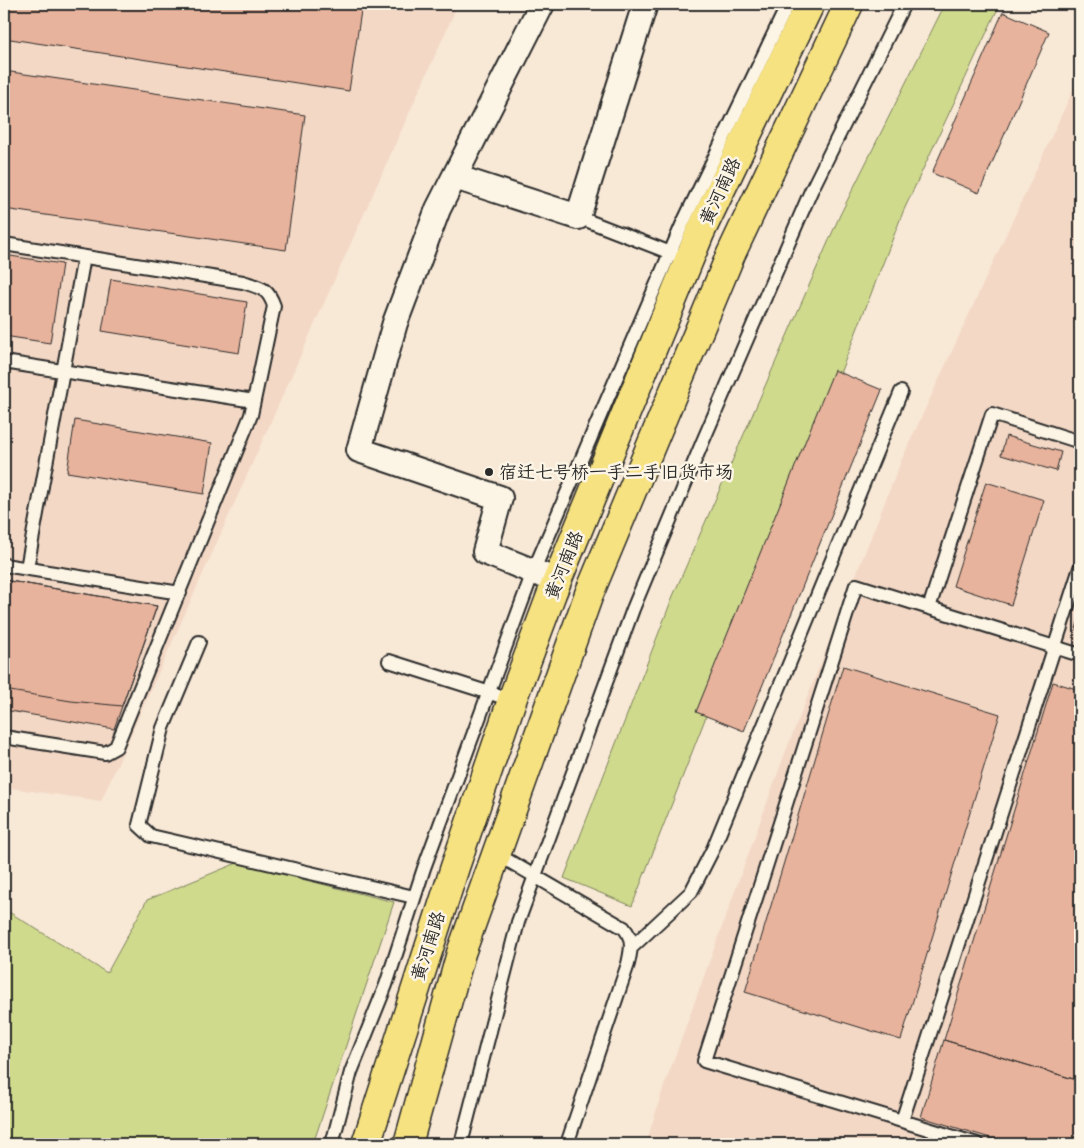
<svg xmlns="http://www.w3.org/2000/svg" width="1084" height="1148" viewBox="0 0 1084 1148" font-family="Kalam,'LXGW WenKai TC',sans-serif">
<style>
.built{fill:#f3d8c5}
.green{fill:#cfda8d;stroke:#7d825c}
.building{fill:#e8b39c;stroke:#2b2b2b}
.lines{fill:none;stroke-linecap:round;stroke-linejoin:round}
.service-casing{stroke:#2b2b2b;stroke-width:16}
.minor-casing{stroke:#2b2b2b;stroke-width:28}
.primary-casing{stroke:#2b2b2b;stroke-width:31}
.service{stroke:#fcf5e5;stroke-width:12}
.minor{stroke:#fcf5e5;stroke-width:24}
.primary{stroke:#f7e281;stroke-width:28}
.poi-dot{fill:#2b2b2b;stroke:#fcf5e5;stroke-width:2}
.labels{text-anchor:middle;stroke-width:5;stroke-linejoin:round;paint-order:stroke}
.street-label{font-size:18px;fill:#2b2b2b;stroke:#fcf5e5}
.poi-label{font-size:18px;fill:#2b2b2b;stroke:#fcf5e5;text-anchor:start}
</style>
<rect width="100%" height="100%" fill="#f8e8d6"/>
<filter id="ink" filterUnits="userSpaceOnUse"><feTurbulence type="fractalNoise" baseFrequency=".02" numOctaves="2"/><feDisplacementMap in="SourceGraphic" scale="10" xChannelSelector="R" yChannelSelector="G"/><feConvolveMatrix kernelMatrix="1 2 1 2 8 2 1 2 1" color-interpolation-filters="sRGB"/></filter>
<g filter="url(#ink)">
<path class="built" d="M4,4h454l-357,797 -97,-14z
M1080,75v1069h-434l15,-49 123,-339 118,-297z"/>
<path class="green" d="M945,4h55l-97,208 -271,694 -68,-28 109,-282 167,-381z
M237,863l157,39 -81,242h-309v-235l103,64 40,-73z"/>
<path class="building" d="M7,4h355l-13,87 -345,-53z
M1003,12l46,20 -70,161 -47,-20z
M4,71l301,44 -19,135 -282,-41z
M4,255l58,9 -12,79 -46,-7z
M111,279l136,23 -8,51 -137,-22z
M834,370l48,20 -138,341 -48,-19z
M75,420l137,23 -8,51 -137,-22z
M1006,436l55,16 -5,19 -55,-16z
M986,482l58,18 -33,105 -58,-19z
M4,580l153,26 -43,123 -110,-19z
M4,580l153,26 -35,100 -51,-5 -67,-11z
M1080,615v15l-4,-1z
M843,666l157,48 -99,326 -156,-48z
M1053,682l27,8v391l-136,-41z
M944,1040l136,41v63h-70l-89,-27z"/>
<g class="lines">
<defs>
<path id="service" d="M578,217l98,38
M4,244l239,38c18,6 25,6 31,24l-23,109 -135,332 -11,6 -101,-16
M4,362l250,39
M4,565l176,28
M27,568l57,-311
M929,608l63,-194 88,28
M199,642l-36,86 -24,97 12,11 263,61
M389,661l123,39
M495,853l129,75c10,12 7,22 4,36l-61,180
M632,947l59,-55 22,-43 188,-457
M902,1121l-198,-60 152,-476 224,70
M332,1144l19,-72 35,-87 38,-117 109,-296 149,-347 106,-221
M461,1144l57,-222 115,-313 70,-168 108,-250 93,-187
M977,1144l-75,-23 178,-553"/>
<path id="minor" d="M542,4l-104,205 -43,114 -36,127 141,48 -15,54 72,29
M455,177l123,40 67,-213"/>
<path id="primary" d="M366,1144l89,-277 57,-167 40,-107 148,-360 110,-229
M408,1144l53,-191 128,-359 142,-340 118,-250"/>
</defs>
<use href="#service" class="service-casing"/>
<use href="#minor" class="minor-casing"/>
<use href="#primary" class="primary-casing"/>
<use href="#service" class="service"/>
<use href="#minor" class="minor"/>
<use href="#primary" class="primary"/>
</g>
</g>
<circle class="poi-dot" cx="489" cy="472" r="5"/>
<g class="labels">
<g class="street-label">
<text transform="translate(720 191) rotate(-65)" y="6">黄河南路</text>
<text transform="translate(564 565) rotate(-68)" y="6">黄河南路</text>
<text transform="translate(428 946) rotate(-72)" y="6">黄河南路</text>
</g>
<g class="poi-label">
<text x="499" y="478">宿迁七号桥一手二手旧货市场</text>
</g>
</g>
<rect width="1084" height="1148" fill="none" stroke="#fcf5e5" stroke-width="20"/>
<rect x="10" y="10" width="1064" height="1128" fill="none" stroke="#2b2b2b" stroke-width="2" filter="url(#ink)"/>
</svg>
